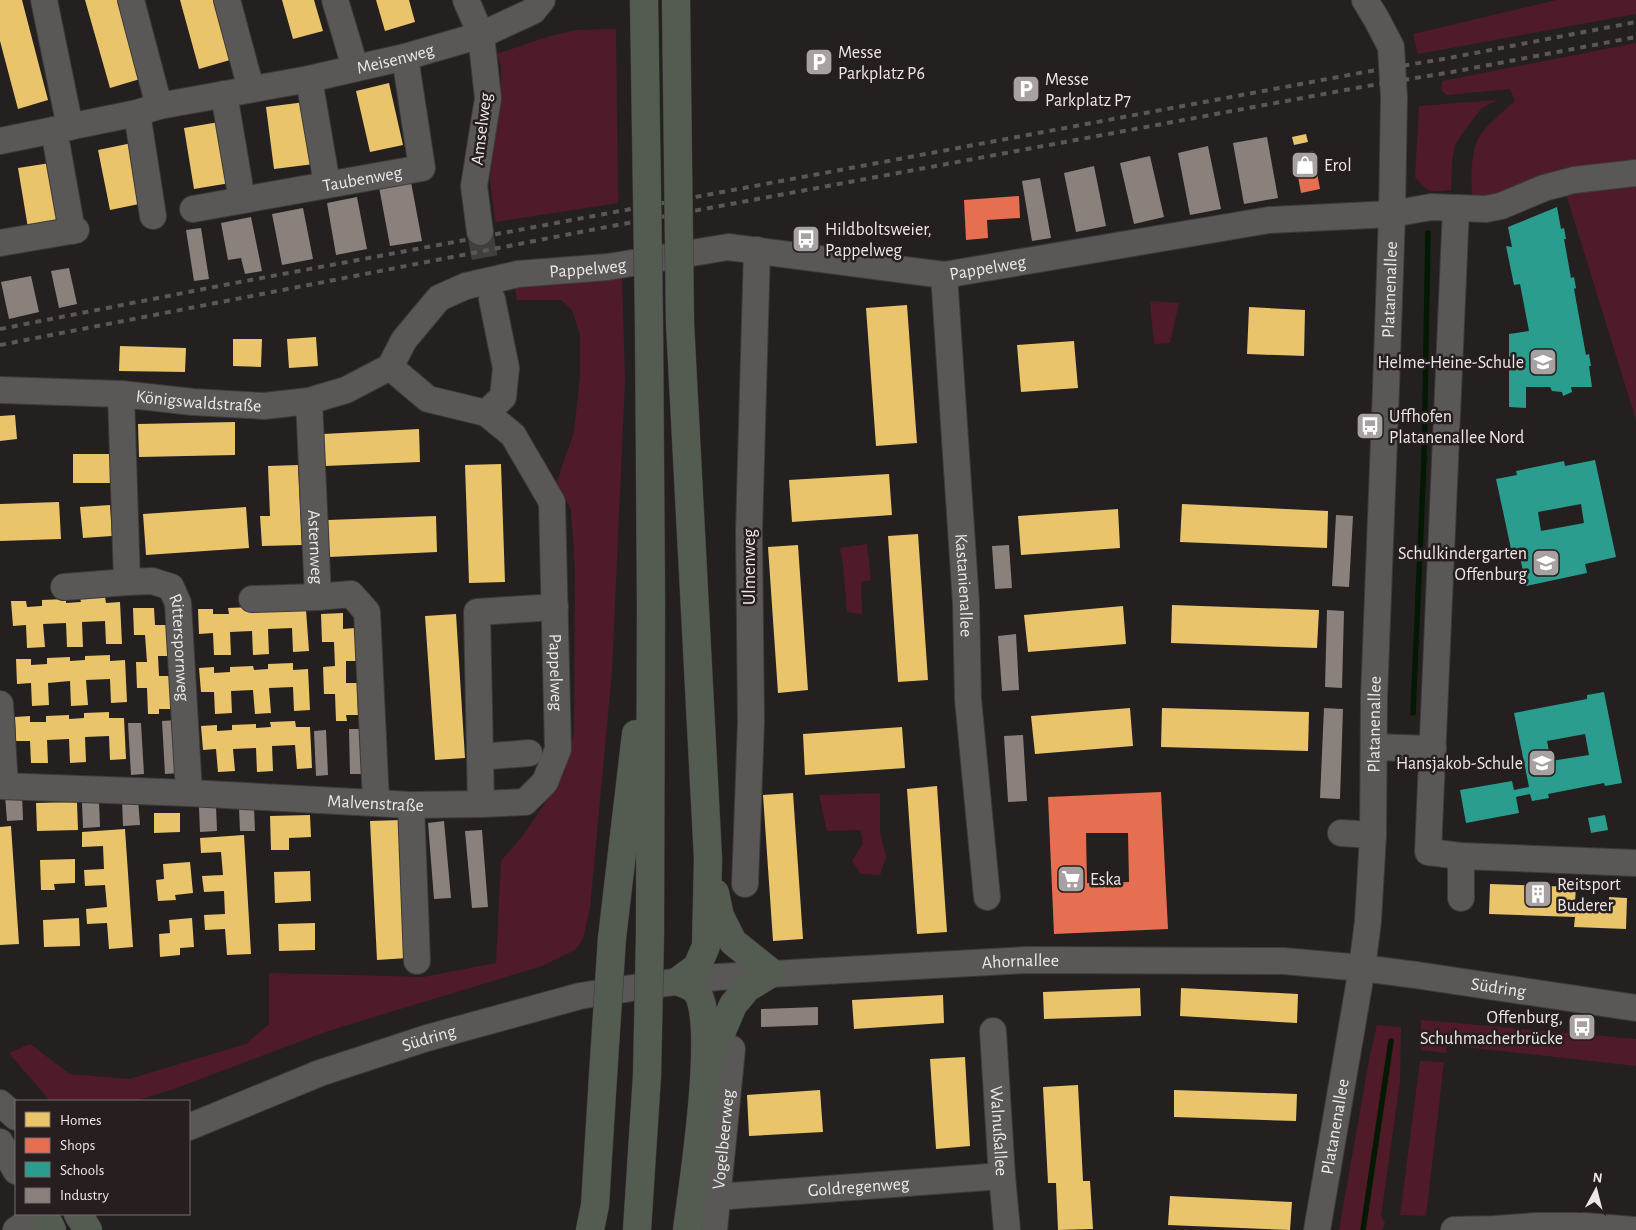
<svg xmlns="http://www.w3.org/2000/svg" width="1636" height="1230" viewBox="0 0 1636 1230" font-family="'Alegreya Sans',sans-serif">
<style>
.green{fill:#4f1b29}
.homes{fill:#e9c46a}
.shops{fill:#e76f51;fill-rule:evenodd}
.schools{fill:#2a9d8f;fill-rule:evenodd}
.industry{fill:#8a817c}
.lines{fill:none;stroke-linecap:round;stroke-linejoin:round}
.stream{stroke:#031903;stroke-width:5.5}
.minor-tunnel{stroke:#423e3e;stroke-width:26;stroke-dasharray:26 13;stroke-linecap:butt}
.minor-casing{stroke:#3e3a3a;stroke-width:28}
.highway-casing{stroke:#3e3a3a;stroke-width:29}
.minor{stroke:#5a5757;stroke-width:26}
.highway{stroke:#545b50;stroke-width:28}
.rail{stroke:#5b5757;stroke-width:4;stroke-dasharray:6 6;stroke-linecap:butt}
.highway-bridge-casing{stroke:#3e3a3a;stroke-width:29;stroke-linecap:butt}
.highway-bridge{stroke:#545b50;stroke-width:28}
.labels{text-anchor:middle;stroke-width:5;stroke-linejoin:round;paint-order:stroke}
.poi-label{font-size:18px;fill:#ede7e8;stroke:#261e1f;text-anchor:start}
.street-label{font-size:18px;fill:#ede7e8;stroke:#261e1f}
</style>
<rect width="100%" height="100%" fill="#242020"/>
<path class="green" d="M1557,0h79v14l-218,40 -5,-20z
M616,29l2,174 -123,19 -5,-43 11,-93v-19l-4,-13 53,-18 26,-6z
M1636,43v126l-151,33 -13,-9c-1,-17 -1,-35 5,-52 5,-13 27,-30 38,-40l-5,-12 -63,6 -6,-5 1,-9z
M1497,100l-16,9 -12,15 -14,21 -3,17 -1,28c-19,3 -24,2 -36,-13l4,-71z
M1636,185v235l-70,-226z
M622,276l3,105 -13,290 -22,237 -7,31 -8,11 -33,16 -214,65 -157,59 -37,11h-84l-41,-48 21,-9 40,30 59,5 117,-35 23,-20v-51l154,4 73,-14 5,-102 23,-27 39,-58 11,-42 1,-165 -4,-59 -14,-29 17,-49 6,-55v-42l-8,-25 -11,-10h-44l-2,-12z
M1150,301l29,2 -9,40 -16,1z
M867,544l4,36 -10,2 1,32 -15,-2 -4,-47 -3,-17z
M880,793v39l6,25 -6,18 -19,-1 -9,-13 11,-18 -3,-13 -33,1 -8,-36z
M1421,1020l215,19v27l-189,-21 -1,8 -25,-3z
M1377,1025l24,2 -1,54 -19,135 4,7 -3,7h-43l31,-175z
M1420,1061l24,1 -18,154 -26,-1z"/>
<path class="homes" d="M0,0h22l26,100 -30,9 -18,-68z
M85,0h33l22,79 -30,9z
M180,0h33l17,60 -31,9z
M282,0h32l9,31 -30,8z
M376,0h33l6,22 -30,9z
M389,83l14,62 -33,7 -14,-61z
M305,102l9,62 -40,5 -8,-62z
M219,122l11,61 -36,6 -10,-61z
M1306,134l2,8 -14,3 -2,-8z
M132,143l12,60 -34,7 -12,-60z
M50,163l10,59 -32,6 -10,-60z
M907,305l10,138 -41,3 -10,-138z
M1249,307l56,3 -1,46 -57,-2z
M316,337l2,29 -29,2 -2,-29z
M233,339h29l-1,28 -28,-1z
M1074,341l4,47 -57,4 -4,-47z
M120,346l66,2 -1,24 -66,-1z
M15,415l2,24 -17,2v-25z
M235,422v33l-96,2 -1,-33z
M419,429l1,33 -95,4 -2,-32z
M73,454h37l1,29h-38z
M501,464l4,118 -36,1 -4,-118z
M298,465l4,80 -40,1 -2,-30h10l-2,-50z
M889,474l3,41 -100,7 -3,-42z
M59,502l2,37 -61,2v-37z
M1182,504l146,7 -1,37 -147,-6z
M110,505l2,31 -29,2 -3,-31z
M246,507l3,41 -103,7 -3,-41z
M1118,509l2,39 -99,7 -3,-39z
M436,516l1,36 -108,5 -1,-37z
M918,534l10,146 -30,2 -10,-146z
M798,545l10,145 -30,3 -10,-146z
M105,597l1,6 14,-1 2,42h-16l-1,-23 -23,1 1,25h-16l-1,-24 -23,1 2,23 -18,1 -1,-23 -13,1 -2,-25h15l1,6 15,-1v-6l24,-1v4l15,-1 -1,-4z
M1172,605l147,5 -2,38 -146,-5z
M1123,606l3,38 -98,8 -4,-37z
M252,607l54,3 3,41 -16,1 -1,-24 -24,1 1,25 -16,1 -1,-24 -22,1 1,23h-17l-1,-22 -14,1 -1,-25h15v5h16l-1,-6z
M133,608h21l1,17h12l1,31h-10l1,20h11l1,33h-12v5h-11l-1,-26h-10l-1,-26h11l-2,-27h-11z
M343,613v16l12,-1 1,33h-10v22h11l1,32h-12l1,6h-11l-1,-27h-11l-1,-27 12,-1 -1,-24h-12l-1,-28z
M456,614l9,144 -30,2 -10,-144z
M110,655v6l15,-1 2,42 -16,1 -1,-24 -24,1 2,25 -17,1 -1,-25 -22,2 1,22 -17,1 -1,-23 -14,1 -1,-25h15v6l16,-1v-6l23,-1v4l15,-1v-4z
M293,663v7l15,-1 2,41 -16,1 -1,-24 -24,1 2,25 -16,1 -2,-24 -22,1 1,22 -17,1 -1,-22h-13l-2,-24 15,-1v6l16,-1v-5l23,-1 1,4 14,-1v-5z
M1130,708l3,38 -98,8 -4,-38z
M1162,708l147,4 -1,39 -147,-4z
M109,712v6h15l2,41 -16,1 -1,-24 -24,1 1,25 -16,1 -1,-24 -22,1 1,23h-17l-1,-22h-14l-1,-24 15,-1v6h16v-6l23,-1v4l15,-1v-5z
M295,721l1,6h14l2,41 -15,1 -2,-24 -23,1 1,25 -16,1 -1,-24 -23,1 2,22 -17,1 -2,-23 -13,1 -2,-24 16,-1v6l15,-1v-5l24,-1v4l15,-1 -1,-5z
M902,727l3,41 -100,7 -2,-41z
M937,786l10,146 -30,2 -10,-145z
M793,793l10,146 -30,2 -10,-146z
M77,802l1,28 -41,1 -1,-28z
M154,813h26v19l-26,1z
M310,815l1,22 -22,1v12h-18l-1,-34z
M401,820l7,138 -31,2 -7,-139z
M11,826l8,118 -19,1v-118z
M125,829l8,118 -24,2 -2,-26 -20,1 -1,-15 21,-2 -2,-22 -20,1 -1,-16 20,-1 -1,-23 -21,1v-15z
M244,835l7,119 -24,1 -2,-26 -20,1 -1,-15 21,-1 -1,-23 -20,1 -2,-16 21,-1 -2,-23 -20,1 -1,-15z
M75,859v24l-21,1 1,6h-14l-1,-30z
M190,862l3,31 -18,2 1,5 -18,1 -2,-21 8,-1 -1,-15z
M310,871l1,30 -36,2 -1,-31z
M1490,884l86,3 -1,15 34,1v-6l18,1 -1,31 -52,-2 1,-10 -86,-3z
M79,918l1,28 -36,1 -1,-27z
M192,918l2,29 -14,1v7l-20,2 -1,-23 11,-1 -1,-13z
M315,923v27l-36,1 -1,-27z
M1140,988l1,28 -97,3 -1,-27z
M1181,988l117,6 -1,29 -117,-7z
M943,995l1,28 -90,6 -2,-29z
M965,1057l5,89 -34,3 -6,-90z
M1078,1085l5,96h7l3,48 -35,1 -2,-47h-8l-5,-96z
M820,1090l3,42 -74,4 -2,-41z
M1174,1090l123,4 -1,27 -122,-4z
M1170,1196l122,6 -2,28 -122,-5z"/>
<path class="shops" d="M1313,151l7,38 -19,4 -7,-38z
M1019,196l1,22 -33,2 1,18 -22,2 -2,-40z
M1161,792l7,137 -114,5 -6,-137zM1086,833h42l1,49 -42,1z"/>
<path class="schools" d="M1557,207l4,22 3,-1 2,11h-2l7,39 3,-1 2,11 -2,1 12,66 3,-1 2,12h-2l3,21h-21l1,5 -9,4 -1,-4 -10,-1 -2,-4h-24v21l-17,-1v-73l20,-3 -9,-47 -6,1 -8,-39 6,1 -4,-20z
M1595,460l21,97 -31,7 2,9 -61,13 -6,-29 -7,1 -17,-79 21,-4 -1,-4 48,-10 1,5zM1581,504l3,19 -43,8 -3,-19z
M1604,692l18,91 -17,3 -1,-3 -56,11 1,4 -17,3 -2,-7 -14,3 3,16 -53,10 -6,-33 52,-9 2,9 15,-3 -15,-74 73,-14v-4zM1585,734l4,21 -38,6 -4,-20z
M1605,815l3,15 -17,3 -3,-15z"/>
<path class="industry" d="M1267,137l11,61 -34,6 -11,-61z
M1208,146l13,63 -31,6 -12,-62z
M1150,156l14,61 -30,7 -14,-61z
M1094,166l12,60 -30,6 -12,-59z
M1040,178l11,60 -19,3 -10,-60z
M411,182l11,59 -32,5 -11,-59z
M357,197l10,52 -31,6 -9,-52z
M303,208l10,51 -31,6 -10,-51z
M251,217l11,54 -17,3 -4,-16 -13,2 -7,-37z
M201,228l8,51 -15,2 -8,-51z
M69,268l8,36 -18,4 -8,-37z
M31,276l8,36 -30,7 -8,-37z
M1336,515l17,1 -4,71 -17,-1z
M1009,545l3,43 -17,1 -3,-43z
M1327,610l17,1 -2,77 -17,-1z
M1016,634l3,56 -17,1 -4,-55z
M1324,708l19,1 -3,90 -20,-1z
M177,720l3,53 -15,1 -3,-53z
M128,723h13l3,51 -13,1z
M349,729h14l2,45h-15z
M326,730l2,45 -12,1 -2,-45z
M1023,735l4,66 -19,1 -4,-66z
M22,794l1,26 -16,1 -2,-26z
M138,799l2,26 -17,1 -1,-26z
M99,802l1,25 -17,1 -1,-25z
M216,806l1,25 -17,1 -1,-25z
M254,807l1,24h-15l-1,-23z
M444,821l7,77 -17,1 -6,-76z
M482,830l6,77 -16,1 -7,-77z
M818,1007v18l-57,2v-18z"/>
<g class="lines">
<path class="stream" d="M1413,713l11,-254 4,-226
M1363,1230l28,-189"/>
<path class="minor-tunnel" d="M480,232l12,67"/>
<defs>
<g id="minor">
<path d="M44,0l26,127"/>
<path d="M131,0l28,106"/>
<path d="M227,0l24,89"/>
<path d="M335,0l20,67"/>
<path d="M466,0l15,35 7,63 -14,88 6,46"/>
<path d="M309,79l18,105"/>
<path d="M224,94l18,106"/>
<path d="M137,113l16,103"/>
<path d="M54,130l18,101"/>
<path id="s1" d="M0,141l137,-28 22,-7 150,-27 96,-22 76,-22 52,-24 9,-11"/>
<path d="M1456,208l-28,644 33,4 175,7"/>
<path id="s2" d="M193,209l229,-41 -17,-111"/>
<path d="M0,243l76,-13"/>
<path id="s3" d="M944,275l22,328 2,96 19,198"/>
<path id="s4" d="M390,367l14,-27 35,-42 27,-12 52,-12 90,-7 120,-20 216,28 325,-55 123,-6 39,-7 55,2 15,-3 43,-18 30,-8 62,-7"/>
<path id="s5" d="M390,367l38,32 58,14 27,22 39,67 6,247 -13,33 -20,20 -44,2"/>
<path id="s6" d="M0,390l121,4 72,8 71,4 45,-5 37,-11 44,-23"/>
<path id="s7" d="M121,394l6,188 25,-1 19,6 7,16 11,190"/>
<path id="s8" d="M309,401l9,196 33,-3 16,18 9,190"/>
<path d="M486,413l17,-16 3,-29 -14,-69"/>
<path d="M64,587l63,-5"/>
<path d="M252,599l66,-2"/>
<path d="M0,704l5,82"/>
<path d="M1374,747l59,2"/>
<path d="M480,757l49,-4"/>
<path id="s9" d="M0,786l189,7 222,12 70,-1 -4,-192 78,-5"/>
<path d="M411,805l6,156"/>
<path d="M1341,833l32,2"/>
<path d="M745,884l6,-162 -2,-191 8,-281"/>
<path d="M1461,898v-42"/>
<path id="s10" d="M993,1031l9,145 5,54"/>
<path d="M0,1103l16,14"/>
<path id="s11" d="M189,1127l131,-54 107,-35 153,-42 78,-12 60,-7 308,-17 258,1 78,7 54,7 220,33"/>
<path d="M0,1142l16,29"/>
<path id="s12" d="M717,1197l285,-21"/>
<path d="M16,1230l23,-16"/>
<path id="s13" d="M714,1230l18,-181"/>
<path id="s14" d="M1317,1230l45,-262 6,-47 5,-86 1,-137 12,-310 6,-174 2,-117 -3,-50 -14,-27 -12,-20"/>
<path d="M1454,1230l40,-1 42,-3h49l49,4"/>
</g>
<path id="highway" d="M649,323l2,280 -1,331
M680,323l28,536 -2,87 -9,21 -19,14c5,3 13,5 17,9 25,23 -3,201 -8,240
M612,938l24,-204
M711,1057l22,-52 14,-17 25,-15 -39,-31 -13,-26 -5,-23
M44,1214l8,16
M78,1214l10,16
M590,1230l5,-25 8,-129
M637,1230l10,-154"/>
</defs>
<use href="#minor" class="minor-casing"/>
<use href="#highway" class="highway-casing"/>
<use href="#minor" class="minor"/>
<use href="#highway" class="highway"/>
<path class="rail" d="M0,329l224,-44 1141,-213 84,-14 187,-36
M0,345l596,-116 771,-143 85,-14 184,-35"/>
<defs>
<path id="highway-bridge" d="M644,0l5,323
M676,0l4,323
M603,1076l9,-138
M647,1076l3,-142"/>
</defs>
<use href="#highway-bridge" class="highway-bridge-casing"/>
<use href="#highway-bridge" class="highway-bridge"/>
</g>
<defs>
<symbol id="parking-square" viewBox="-11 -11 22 22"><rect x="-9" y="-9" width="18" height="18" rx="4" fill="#a7a1a2" stroke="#261e1f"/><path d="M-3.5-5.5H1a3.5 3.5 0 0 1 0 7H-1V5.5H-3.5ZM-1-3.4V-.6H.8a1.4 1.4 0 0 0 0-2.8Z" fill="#fff"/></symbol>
<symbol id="shop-square" viewBox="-11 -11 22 22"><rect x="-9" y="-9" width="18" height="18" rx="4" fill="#a7a1a2" stroke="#261e1f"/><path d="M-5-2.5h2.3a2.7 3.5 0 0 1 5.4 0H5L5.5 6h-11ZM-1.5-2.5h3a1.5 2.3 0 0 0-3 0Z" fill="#fff"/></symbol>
<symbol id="bus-square" viewBox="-11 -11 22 22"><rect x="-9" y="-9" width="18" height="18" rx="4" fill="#a7a1a2" stroke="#261e1f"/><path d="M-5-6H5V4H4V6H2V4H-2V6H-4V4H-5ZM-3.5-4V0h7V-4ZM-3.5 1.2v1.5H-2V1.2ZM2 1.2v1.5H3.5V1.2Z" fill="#fff"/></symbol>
<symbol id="school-square" viewBox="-11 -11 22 22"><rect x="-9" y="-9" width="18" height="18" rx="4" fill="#a7a1a2" stroke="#261e1f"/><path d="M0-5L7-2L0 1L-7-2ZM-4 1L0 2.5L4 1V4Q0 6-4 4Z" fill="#fff"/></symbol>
<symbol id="supermarket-square" viewBox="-11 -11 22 22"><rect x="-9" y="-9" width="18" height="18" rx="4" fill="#a7a1a2" stroke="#261e1f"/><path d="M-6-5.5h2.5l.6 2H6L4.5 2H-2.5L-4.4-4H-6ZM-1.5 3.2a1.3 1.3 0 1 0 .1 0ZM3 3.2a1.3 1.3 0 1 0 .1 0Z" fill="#fff"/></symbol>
<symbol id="building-square" viewBox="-11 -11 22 22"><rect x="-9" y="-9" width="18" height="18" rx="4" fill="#a7a1a2" stroke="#261e1f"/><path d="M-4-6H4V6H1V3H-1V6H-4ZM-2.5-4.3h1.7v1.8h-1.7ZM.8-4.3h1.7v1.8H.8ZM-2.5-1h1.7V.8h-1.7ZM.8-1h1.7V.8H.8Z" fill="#fff"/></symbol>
</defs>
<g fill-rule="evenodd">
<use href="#parking-square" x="803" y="46" width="32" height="32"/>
<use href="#parking-square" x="1010" y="73" width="32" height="32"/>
<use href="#shop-square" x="1289" y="149" width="32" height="32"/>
<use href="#bus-square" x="790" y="223" width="32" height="32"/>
<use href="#school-square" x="1527" y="346" width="32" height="32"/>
<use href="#bus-square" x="1354" y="410" width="32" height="32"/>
<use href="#school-square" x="1530" y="547" width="32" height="32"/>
<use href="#school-square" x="1526" y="747" width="32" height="32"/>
<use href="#supermarket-square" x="1055" y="863" width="32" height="32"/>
<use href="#building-square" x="1522" y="878" width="32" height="32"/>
<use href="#bus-square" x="1566" y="1011" width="32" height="32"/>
</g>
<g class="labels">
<g class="poi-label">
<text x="838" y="58">Messe<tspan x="838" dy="21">Parkplatz P6</tspan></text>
<text x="1045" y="85">Messe<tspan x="1045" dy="21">Parkplatz P7</tspan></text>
<text x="1324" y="171">Erol</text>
<text x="825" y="235">Hildboltsweier,<tspan x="825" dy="21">Pappelweg</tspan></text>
<text x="1524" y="368" text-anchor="end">Helme-Heine-Schule</text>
<text x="1389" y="422">Uffhofen<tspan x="1389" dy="21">Platanenallee Nord</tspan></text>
<text x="1527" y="559" text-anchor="end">Schulkindergarten<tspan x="1527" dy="21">Offenburg</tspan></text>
<text x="1523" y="769" text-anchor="end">Hansjakob-Schule</text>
<text x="1090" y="885">Eska</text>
<text x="1557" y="890">Reitsport<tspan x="1557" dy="21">Buderer</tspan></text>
<text x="1563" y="1023" text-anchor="end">Offenburg,<tspan x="1563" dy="21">Schuhmacherbrücke</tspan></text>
</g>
<g class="street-label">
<text dy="6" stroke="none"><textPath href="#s1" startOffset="404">Meisenweg</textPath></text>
<text transform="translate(481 129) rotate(-83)" y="6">Amselweg</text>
<text dy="6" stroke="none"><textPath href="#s2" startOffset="172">Taubenweg</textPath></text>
<text dy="6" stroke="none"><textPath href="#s4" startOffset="238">Pappelweg</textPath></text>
<text dy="6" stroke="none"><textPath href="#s4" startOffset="642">Pappelweg</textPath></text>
<text dy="6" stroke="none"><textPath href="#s14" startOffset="945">Platanenallee</textPath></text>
<text dy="6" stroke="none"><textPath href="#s6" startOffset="199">Königswaldstraße</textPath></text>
<text dy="6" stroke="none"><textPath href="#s8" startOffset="146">Asternweg</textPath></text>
<text transform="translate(749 567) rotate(-90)" y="6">Ulmenweg</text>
<text dy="6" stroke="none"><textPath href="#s3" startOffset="311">Kastanienallee</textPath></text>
<text dy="6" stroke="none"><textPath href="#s7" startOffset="295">Ritterspornweg</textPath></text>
<text dy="6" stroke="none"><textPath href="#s5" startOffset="392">Pappelweg</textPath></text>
<text dy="6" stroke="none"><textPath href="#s14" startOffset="510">Platanenallee</textPath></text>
<text dy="6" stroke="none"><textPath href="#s9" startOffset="376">Malvenstraße</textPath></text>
<text dy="6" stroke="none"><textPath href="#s11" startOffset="855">Ahornallee</textPath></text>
<text dy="6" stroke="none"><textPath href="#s11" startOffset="1335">Südring</textPath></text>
<text dy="6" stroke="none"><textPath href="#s11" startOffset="256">Südring</textPath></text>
<text dy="6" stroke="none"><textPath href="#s14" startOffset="105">Platanenallee</textPath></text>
<text dy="6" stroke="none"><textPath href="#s10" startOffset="100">Walnußallee</textPath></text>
<text dy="6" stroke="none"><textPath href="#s13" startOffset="91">Vogelbeerweg</textPath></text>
<text dy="6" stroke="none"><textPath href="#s12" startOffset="142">Goldregenweg</textPath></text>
</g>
</g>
<rect x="15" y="1100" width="175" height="115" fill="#261e1f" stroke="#766e6f"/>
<rect x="25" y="1112" width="25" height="15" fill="#e9c46a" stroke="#766e6f"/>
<text x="60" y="1125" font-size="15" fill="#ede7e8">Homes</text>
<rect x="25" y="1138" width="25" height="15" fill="#e76f51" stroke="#766e6f"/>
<text x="60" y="1150" font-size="15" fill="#ede7e8">Shops</text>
<rect x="25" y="1162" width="25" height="15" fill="#2a9d8f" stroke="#766e6f"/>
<text x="60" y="1175" font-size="15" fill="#ede7e8">Schools</text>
<rect x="25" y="1188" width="25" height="15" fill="#8a817c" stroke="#766e6f"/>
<text x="60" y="1200" font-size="15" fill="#ede7e8">Industry</text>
<g transform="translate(1596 1190) rotate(7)" stroke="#261e1f" stroke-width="4" paint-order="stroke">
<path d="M0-4L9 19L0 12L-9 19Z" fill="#ede7e8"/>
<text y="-8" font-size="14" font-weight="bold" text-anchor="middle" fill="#ede7e8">N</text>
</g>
</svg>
